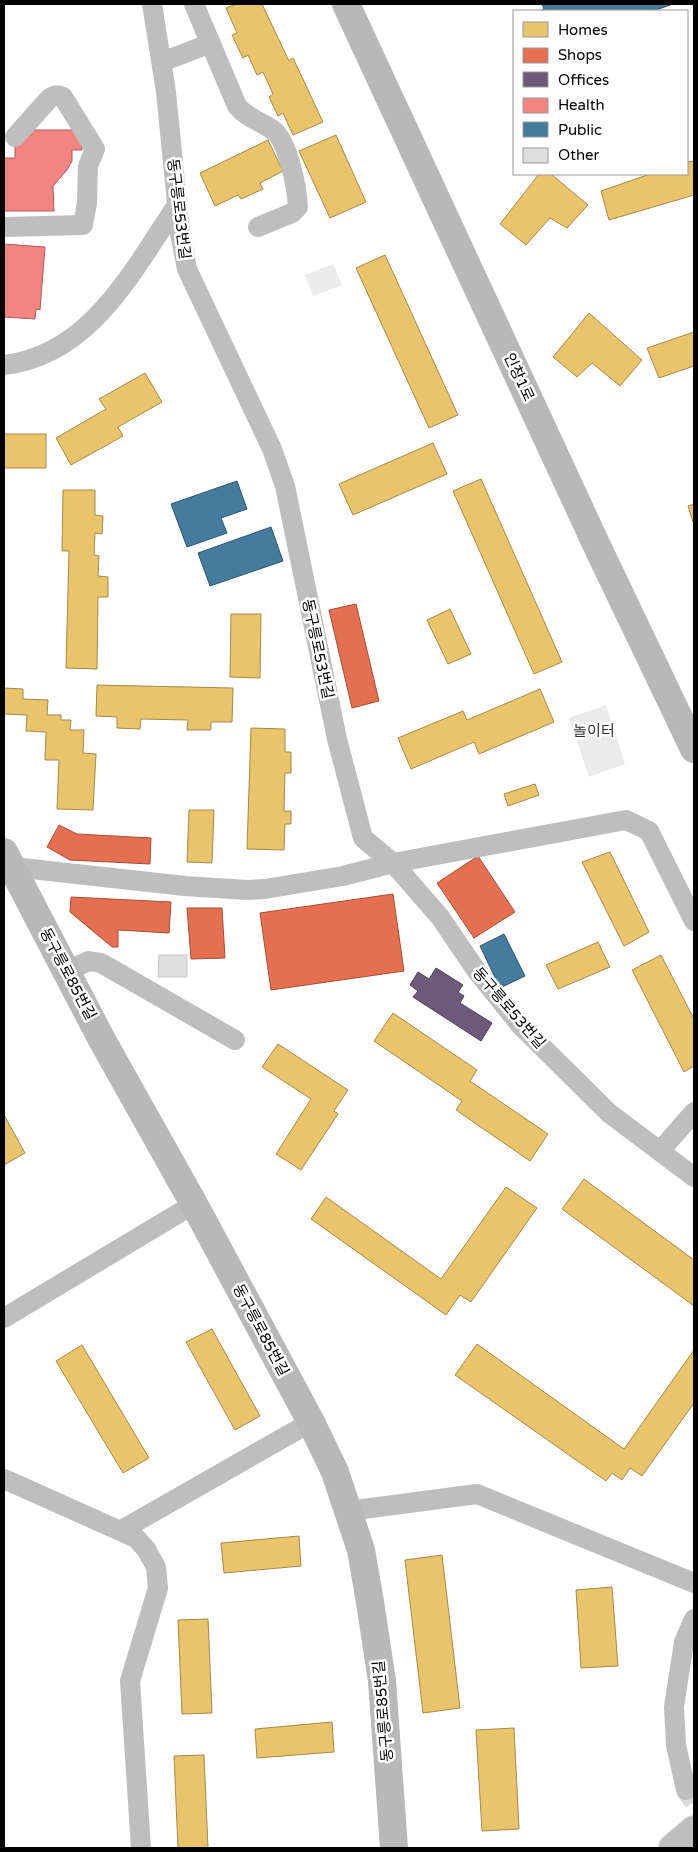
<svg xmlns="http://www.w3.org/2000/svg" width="698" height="1852" viewBox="0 0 698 1852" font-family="'Varela Round','Noto Sans KR',sans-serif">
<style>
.green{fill:#ebebeb}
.homes{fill:#e9c46a;stroke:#a3894a}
.shops{fill:#e76f51;stroke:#a24e39}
.offices{fill:#6d597a;stroke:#4c3e55}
.health{fill:#f28482;stroke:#a95c5b}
.public{fill:#457b9d;stroke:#30566e}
.building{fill:#dfdfdf;stroke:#c6c6c6}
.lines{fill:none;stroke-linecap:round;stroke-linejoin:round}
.street-tunnel{stroke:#d9d9d9;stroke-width:20;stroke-dasharray:20 10;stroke-linecap:butt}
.highway-casing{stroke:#dbdbdb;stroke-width:30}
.street{stroke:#bebebe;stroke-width:20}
.secondary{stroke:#b8b8b8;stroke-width:28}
.highway{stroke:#bebebe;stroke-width:28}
.labels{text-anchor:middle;stroke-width:5;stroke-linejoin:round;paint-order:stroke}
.street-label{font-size:15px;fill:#000;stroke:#fff}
.park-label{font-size:15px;fill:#323232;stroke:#fff}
</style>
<rect width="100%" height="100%" fill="#fff"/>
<path class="green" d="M333,264l9,21 -29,11 -8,-21z
M606,705l19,59 -36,13 -20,-59z"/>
<path class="homes" d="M236,4h26l27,57 4,-3 30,64 -30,13 -10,-22 -5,3 -9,-19 4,-3 -10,-22 -6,3 -9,-20 -5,3 -11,-23 5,-2 -11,-25z
M336,135l30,67 -36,16 -31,-67z
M268,140l15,31 -23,12 3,6 -22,10 -3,-4 -23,11 -15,-33z
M694,161v34l-85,25 -8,-29 49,-17h37v-12z
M539,174h12l37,31 -21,23 -17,-10 -24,27 -26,-21z
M385,255l73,160 -29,13 -73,-160z
M589,313l53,47 -22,26 -28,-23 -15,14 -24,-20z
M694,332v34l-35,12 -12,-30z
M145,373l17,29 -44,25 5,9 -52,29 -15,-27 50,-29 -7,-10z
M4,434h42v34h-42z
M433,443l14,31 -94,41 -14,-31z
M481,479l81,183 -28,12 -81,-183z
M63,490h32v25l8,1 -1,18 -7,-1 -1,22 5,1 -1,20 10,1v20h-10l-1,72 -31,-1 3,-117h-7z
M694,504v21l-6,-19z
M450,609l21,45 -23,10 -21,-44z
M231,614h30l-1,64 -30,-1z
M97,685l136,3 -1,34h-21v8h-24l1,-10 -47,-1 -1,10 -23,-1v-11l-21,-1z
M4,688l19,1v10l25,1 -1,15h14v5h10l-1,10h14l-1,23 13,1 -3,56 -36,-1 2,-49h-14l1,-28 -20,-1 1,-16 -23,-1z
M540,689l14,33 -75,32 -5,-12 -63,27 -13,-31 65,-27 4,9z
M251,728l34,1v23h6v21h-6l-1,38h7v13h-6l-1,26 -37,-1z
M535,784l4,11 -31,11 -4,-12z
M189,810h25l-2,53 -25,-1z
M610,852l39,80 -25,14 -42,-84z
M598,942l12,25 -52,22 -12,-24z
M661,955l33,64v47l-10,6 -52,-102z
M393,1013l84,57 -7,11 78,53 -18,27 -74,-51 6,-9 -88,-60z
M278,1044l70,46 -14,21 4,3 -37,56 -25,-16 35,-55 -49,-32z
M4,1115l21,38 -21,12z
M584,1179l110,81v46l-132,-97z
M506,1187l31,21 -66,94 -11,-7 -14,20 -135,-96 15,-22 115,82z
M212,1329l48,87 -25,14 -49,-88z
M477,1344l147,105 70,-99v53l-52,73 -12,-8 -8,12 -10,-7 -6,8 -151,-106z
M82,1345l67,113 -26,15 -67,-112z
M299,1536l2,30 -77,7 -3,-30z
M442,1555l18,153 -37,5 -18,-153z
M612,1587l6,79 -37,2 -5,-78z
M208,1619l4,94 -30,1 -4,-94z
M332,1722l2,30 -77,6 -2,-29z
M514,1728l5,101 -37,2 -6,-101z
M204,1755l4,93h-30l-4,-92z"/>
<path class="shops" d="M356,604l23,97 -27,7 -23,-98z
M59,825l18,9 74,4 -1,26 -80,-4 -23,-13z
M478,856l37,56 -41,26 -37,-55z
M393,894l11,77 -133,19 -11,-77z
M71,897l100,5 -2,31 -51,-3v17h-6l-42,-35z
M187,908h35l3,50 -34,1z"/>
<path class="offices" d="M436,968l27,17 -5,7 6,4 -4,7 32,20 -11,18 -68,-44 5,-6 -8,-6 8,-13 11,7z"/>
<path class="health" d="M31,130h51v20h-10v11l-5,9 -14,16 1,25h-50v-53h11v-15l6,-8h10z
M4,244l41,3 -5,63 -4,-1 -1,10 -31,-2z"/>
<path class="public" d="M542,4h131l-20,7h-113l4,-2z
M237,481l10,28 -26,9 6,15 -40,14 -16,-43z
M271,527l12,34 -73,25 -12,-33z
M504,934l21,42 -25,12 -20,-42z"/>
<path class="building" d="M159,955h28v22h-29z"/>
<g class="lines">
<path class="street-tunnel" d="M686,1790l8,12"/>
<defs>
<path id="highway" d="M673,1848l21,-18"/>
</defs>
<use href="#highway" class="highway-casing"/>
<path class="street" d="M152,4l14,88 14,141 7,36 85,180 13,37 52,253 26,99 30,25 47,54 36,53 45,56 88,87 85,64
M194,4l43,102c10,12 23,15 36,24 15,11 24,58 25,77l-6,6 -34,14
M162,62l49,-19
M4,227l79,-2 4,-22 1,-37 7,-17 -32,-52c-6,-3 -11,-1 -15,3l-33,37
M4,365c87,-10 129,-95 173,-160
M4,866l181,20 62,4 18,-1 78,-13 50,-13 233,-43 23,11 45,90
M66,971l23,-10 12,2 134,77
M660,1151l34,-39
M4,1318l190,-114
M4,1479l132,59 10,11 10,18 2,21 -28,93 11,167
M348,1511l129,-17 217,89
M120,1531l191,-109
M686,1790l-10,-45 -2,-38 10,-65 10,-23"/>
<path class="secondary" d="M346,4l251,542 97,203
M4,852l98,188 92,164 117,218 24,50 26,78 9,52 12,79 12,167"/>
<use href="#highway" class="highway"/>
</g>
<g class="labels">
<g class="street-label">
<text transform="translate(179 209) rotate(83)" y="5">동구릉로53번길</text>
<text transform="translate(519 377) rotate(65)" y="5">인창1로</text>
<text transform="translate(318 649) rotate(78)" y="5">동구릉로53번길</text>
<text transform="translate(68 974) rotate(62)" y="5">동구릉로85번길</text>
<text transform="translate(509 1008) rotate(49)" y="5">동구릉로53번길</text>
<text transform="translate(261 1330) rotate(62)" y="5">동구릉로85번길</text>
<text transform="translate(383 1711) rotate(-95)" y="5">동구릉로85번길</text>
</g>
<g class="park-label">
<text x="594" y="736">놀이터</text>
</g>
</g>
<rect width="698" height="1852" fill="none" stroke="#000000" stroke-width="10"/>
<rect x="513" y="10" width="175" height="165" fill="#ffffff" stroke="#999999"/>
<rect x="523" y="22" width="25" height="15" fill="#e9c46a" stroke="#999999"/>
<text x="558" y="35" font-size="15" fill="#000000">Homes</text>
<rect x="523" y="48" width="25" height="15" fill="#e76f51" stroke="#999999"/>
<text x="558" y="60" font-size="15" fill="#000000">Shops</text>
<rect x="523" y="72" width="25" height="15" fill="#6d597a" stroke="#999999"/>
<text x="558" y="85" font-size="15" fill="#000000">Offices</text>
<rect x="523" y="98" width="25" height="15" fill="#f28482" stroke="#999999"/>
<text x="558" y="110" font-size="15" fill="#000000">Health</text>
<rect x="523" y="122" width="25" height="15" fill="#457b9d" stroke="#999999"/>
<text x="558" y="135" font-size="15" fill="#000000">Public</text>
<rect x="523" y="148" width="25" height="15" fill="#dfdfdf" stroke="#999999"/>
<text x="558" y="160" font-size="15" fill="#000000">Other</text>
</svg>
